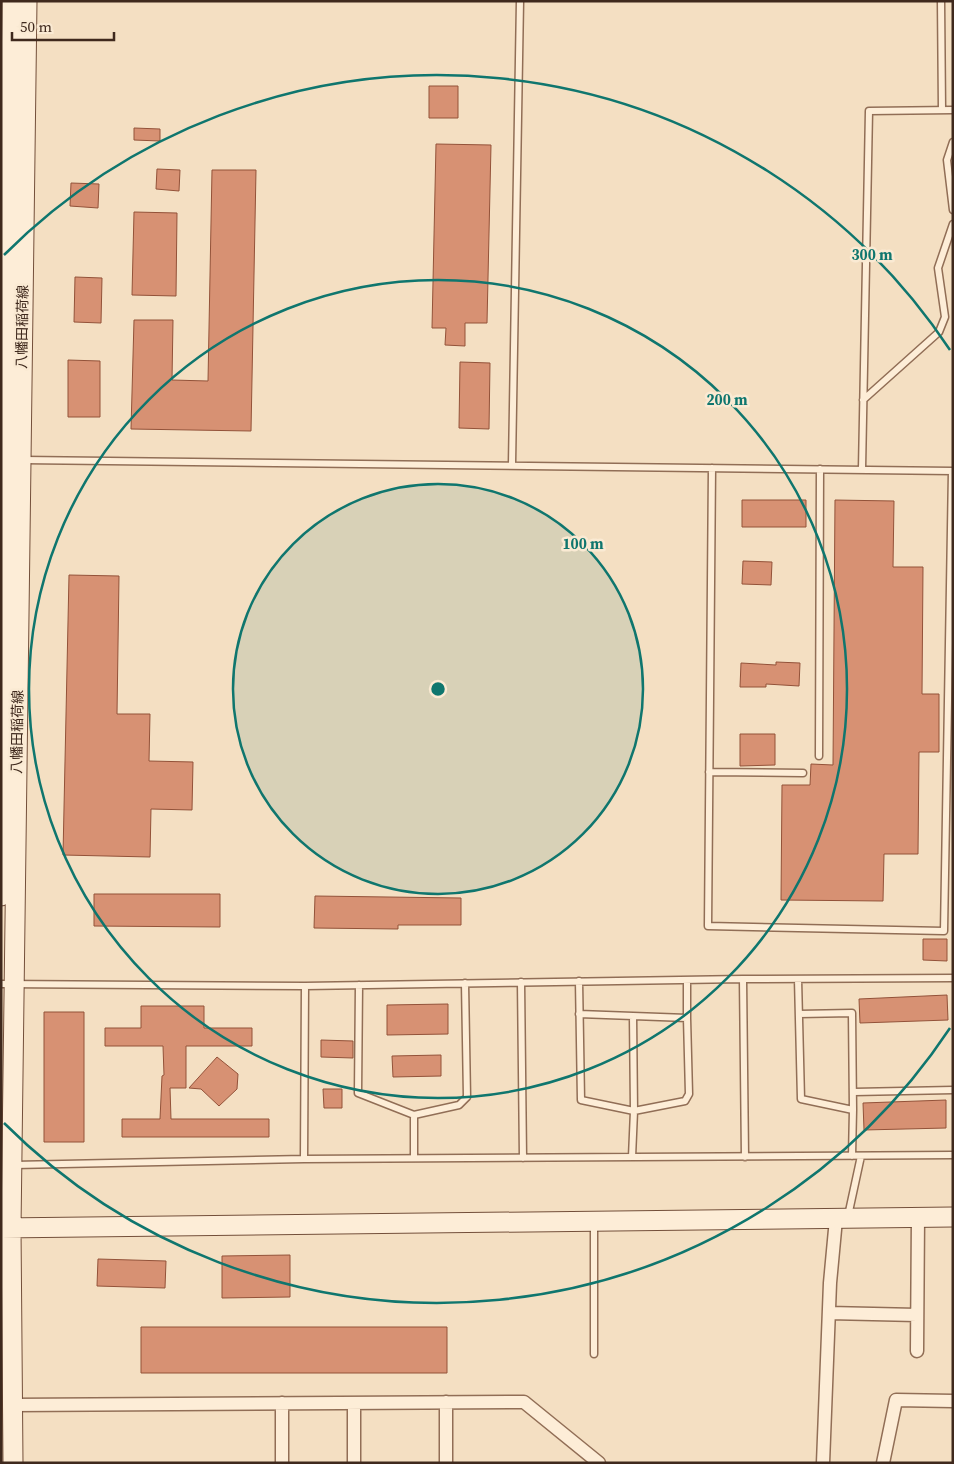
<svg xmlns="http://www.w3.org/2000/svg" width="954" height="1464" viewBox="0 0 954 1464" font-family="'Source Serif 4','Noto Sans JP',serif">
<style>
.building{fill:#d79173;stroke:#935239}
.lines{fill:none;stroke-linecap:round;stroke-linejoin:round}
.lane-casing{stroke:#916e56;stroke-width:9}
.street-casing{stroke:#916e56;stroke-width:15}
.secondary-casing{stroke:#734f3a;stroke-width:21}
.lane{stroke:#fdedd7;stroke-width:6}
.street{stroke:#fdedd7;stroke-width:12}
.secondary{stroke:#fdedd7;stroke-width:19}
.ring{fill:none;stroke:#0f766e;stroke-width:2.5}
.labels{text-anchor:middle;stroke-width:5;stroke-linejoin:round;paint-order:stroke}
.street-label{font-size:14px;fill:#3f291d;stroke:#faead3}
.centre{fill:#0f766e;stroke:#faead3;stroke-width:2.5}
.ring-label{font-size:15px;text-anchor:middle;font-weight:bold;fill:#0f766e;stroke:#faead3;stroke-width:5;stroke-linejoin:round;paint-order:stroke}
</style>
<rect width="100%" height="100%" fill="#f4dfc2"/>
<path class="building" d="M429,86h29v32h-29z
M134,128l26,1v12l-26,-1z
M436,144l55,1 -4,178h-22v23l-20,-1 1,-17h-14z
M157,169l23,1 -1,21 -23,-2z
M212,170h44l-5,261 -120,-2 3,-109h39l-1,60 36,1z
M71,183l28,1 -1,24 -28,-2z
M134,212l43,1 -1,83 -44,-1z
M75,277l27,1 -1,45 -27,-1z
M68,360l32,1v56h-32z
M460,362l30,1 -1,66 -30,-1z
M742,500h64v27h-64z
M835,500l59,1 -1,66h30l-1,127h17v58h-20l-1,102h-34l-1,47 -102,-1 1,-115h28l1,-21 22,1z
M743,561l29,1 -1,23 -29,-1z
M69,575l50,1 -2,138h33l-1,47 44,1 -1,48 -41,-1 -1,48 -87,-2z
M776,662l24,1 -1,23 -33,-2v3h-26l1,-24 35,2z
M740,734h35v31l-35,1z
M94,894h126v33l-126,-1z
M315,896l146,2v27h-63v4l-84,-1z
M923,939h24v22l-24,-1z
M947,995l1,25 -88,3 -1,-24z
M448,1004v30l-61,1v-30z
M141,1006h63v22h48v18h-66v42h-16l1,31h98v18h-147v-18h38l2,-43 2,-1 -1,-29h-58v-18h36z
M44,1012h40v130h-40z
M321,1040l32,1v17l-32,-1z
M441,1055v21l-48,1 -1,-21z
M217,1057l21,17 -1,15 -18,17 -18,-17 -12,-1z
M323,1089h19v19h-18z
M946,1100v28l-82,2 -1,-27z
M290,1255v42l-68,1v-42z
M98,1259l68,2 -1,27 -68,-2z
M141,1327h306v46h-306z"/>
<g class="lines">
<defs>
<path id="lane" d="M941,1l1,109
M953,142l-6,18 6,50
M863,400l76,-68 6,-15 -7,-49 15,-44
M23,460l930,11
M512,464l8,-463
M712,468l-4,458 236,5 8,-460
M862,469l7,-358 84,-1
M819,756l1,-287
M709,772l94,1
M743,979l210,-1
M798,979l3,120 52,11 -1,46
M579,981l2,119 53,11 -2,46
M521,982l2,176
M1,984l304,2 438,-7 2,178
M359,985l-1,108 56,22v43
M579,1014l108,4v-38
M799,1014l53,-1 1,97
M633,1016l1,95 51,-10 4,-7 -2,-76
M854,1092l99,-2
M414,1115l45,-10 8,-8 -2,-114
M304,1159l1,-173
M14,1165l290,-6 649,-4
M848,1216l13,-60
M594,1354v-132"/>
<path id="street" d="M829,1313l88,2
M917,1351l1,-134
M446,1402v61
M282,1403v60
M354,1404v59
M12,1405l512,-3 75,61
M823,1463l7,-180 6,-64
M883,1463l13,-63 57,1"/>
<path id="secondary" d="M1,896l11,-895
M1,1228l952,-11
M13,1463l-2,-235 16,-1227"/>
</defs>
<use href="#lane" class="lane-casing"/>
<use href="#street" class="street-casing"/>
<use href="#secondary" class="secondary-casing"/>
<use href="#lane" class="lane"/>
<use href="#street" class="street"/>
<use href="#secondary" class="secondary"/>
</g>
<circle cx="438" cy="689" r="205" fill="#0f766e" fill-opacity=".12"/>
<g class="ring">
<circle cx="438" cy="689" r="205"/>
<circle cx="438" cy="689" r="409"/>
<path d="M950 1028A614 614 0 0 1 4 1123M4 255A614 614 0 0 1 950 350"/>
</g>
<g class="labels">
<g class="street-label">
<text transform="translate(22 327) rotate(-89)" y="5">八幡田稲荷線</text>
<text transform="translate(17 732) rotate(-89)" y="5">八幡田稲荷線</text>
</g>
</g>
<circle cx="438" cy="689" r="8" class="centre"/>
<g class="ring-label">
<text x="872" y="260">300 m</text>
<text x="727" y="405">200 m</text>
<text x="583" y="549">100 m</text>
</g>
<rect width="954" height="1464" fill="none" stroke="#3f291d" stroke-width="5"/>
<path d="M12 32v8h102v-8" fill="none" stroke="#3f291d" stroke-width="2.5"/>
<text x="20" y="32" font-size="15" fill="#3f291d" stroke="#faead3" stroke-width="4" paint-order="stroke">50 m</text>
</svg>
